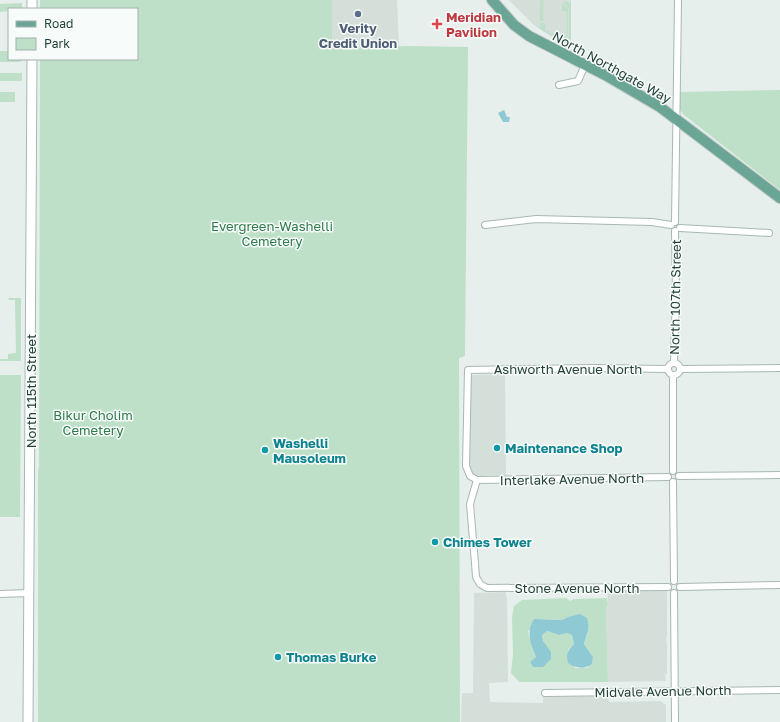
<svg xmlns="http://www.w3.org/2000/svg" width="780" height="722" viewBox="0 0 780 722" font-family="'Golos Text',sans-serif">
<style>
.built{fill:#d4dfda}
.green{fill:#bfe0c8;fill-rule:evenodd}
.water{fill:#8ec9d4}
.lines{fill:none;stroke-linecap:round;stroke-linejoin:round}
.street-casing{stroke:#a8b8b2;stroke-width:8}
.secondary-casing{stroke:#a4bbb3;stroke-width:11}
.primary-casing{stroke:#c2cac8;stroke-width:12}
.street{stroke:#fff;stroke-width:6}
.secondary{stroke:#fff;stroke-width:9}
.primary{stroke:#6aa596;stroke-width:10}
.service-dot{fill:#5c6f8a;stroke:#f7fbf9;stroke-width:1.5}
.health-dot{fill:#e0444e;stroke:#f7fbf9;stroke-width:1.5}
.culture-dot{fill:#0f9aa8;stroke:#f7fbf9;stroke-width:1.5}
.labels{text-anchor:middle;stroke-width:3;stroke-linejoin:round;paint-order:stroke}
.health-label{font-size:13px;font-weight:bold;fill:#be3a42;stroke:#f7fbf9;text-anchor:start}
.service-label{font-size:13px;font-weight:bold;fill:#4e5e75;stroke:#f7fbf9}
.street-label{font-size:13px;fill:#24423a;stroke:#f7fbf9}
.park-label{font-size:13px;fill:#2d7a4b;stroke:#f7fbf9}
.culture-label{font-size:13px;font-weight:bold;fill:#0d838f;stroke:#f7fbf9;text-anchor:start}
</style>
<rect width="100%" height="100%" fill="#e6efeb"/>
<path class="built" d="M332,0h65l2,47 -67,2z
M509,0h62v46l-18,-8 -18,-12z
M505,374l1,101 -29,1 -4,-2 -4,-6 2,-92 2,-1z
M607,589h60v47l-1,4 1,3v31h-2l1,7 -58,1 -2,-76 2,-1z
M506,592v5h1l1,85 -19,1 1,19 53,1v-6l65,-1 1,6 51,-1 6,4v17h-205l1,-29h11l1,-100z"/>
<path class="green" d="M40,0h292v49l76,-3 60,1 -3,309 -6,2 1,364h-422v-250l1,-5 1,-408h97v-50h-97z
M540,0h4l-1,20 2,1h-5z
M563,2h8v44l-6,-3 4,-7v-27z
M22,3v6h-13v2l-9,1v-8z
M562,3l6,6v26l-5,7 -23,-13v-6h5v8h4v2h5v2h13v-24h-5z
M0,51h9v8h13v1l-2,2h-20z
M0,73h22v8h-22z
M780,90v100l-96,-75 -4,-5v-18z
M0,92h15v10h-15z
M8,298h13v63h-21v-2h8v-5l8,-1 -1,-53h-6z
M0,375h21l-1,142h-20z
M566,598l4,3 4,-2 33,-1 1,8h-2l2,76h-89l-8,-9 2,-19 -1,-37 2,-11 8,-6zM568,617l20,16 -4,11 9,13 -1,7 -5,4h-12l-7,-18 6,-6 -2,-9 -5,-2 -8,2 -12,-4 -5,3 1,7 -10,26 -3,-5 6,-5 -3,-6 -5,-20 15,-12 19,1z"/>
<path class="water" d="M504,110l3,7h3l-1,5h-6l-5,-9z
M580,614l7,4c3,12 0,15 -3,26l9,13 -1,7c-8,6 -16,4 -24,-1 -2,-9 0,-13 6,-19l-2,-9 -5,-2 -8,2 -12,-4 -5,4 1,6 8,11v7l-8,8h-10l-3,-5 6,-5c-6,-13 -10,-26 -2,-38l28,1 6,-3z"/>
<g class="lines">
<defs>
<path id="street" d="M559,85l19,-4 7,-16
M675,222l3,-222
M485,225l51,-6 116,3 19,3
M680,228l89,5
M668 369a6 6 0 1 1 12 0a6 6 0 1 1-12 0Z
M674,363l2,-73 -1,-59
M667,369l-71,-1 -128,2 -2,96 4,10 7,4 191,-3
M680,369l100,-1
M673,376v95
M679,476l101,-1
M477,480l-7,24 5,59 1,14 4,7 7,4 181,-1
M673,482l1,99
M680,587l100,-2
M674,593l1,129
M0,594l29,-1
M545,693l235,-3"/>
<path id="secondary" d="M32,0v9
M28,722l4,-663"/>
<path id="primary" d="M492,0l22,25 15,11 78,40 53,31 120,91"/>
</defs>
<use href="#street" class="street-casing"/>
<use href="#secondary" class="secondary-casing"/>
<use href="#primary" class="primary-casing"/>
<use href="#street" class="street"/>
<use href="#secondary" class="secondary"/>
<use href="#primary" class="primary"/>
</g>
<circle class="service-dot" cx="358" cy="14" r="4"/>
<path class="health-dot" d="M435 18h4v4h4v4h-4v4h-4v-4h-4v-4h4z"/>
<g class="culture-dot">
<circle cx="497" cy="448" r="4"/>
<circle cx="265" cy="450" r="4"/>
<circle cx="435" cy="542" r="4"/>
<circle cx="278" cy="657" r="4"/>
</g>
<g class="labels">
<g class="health-label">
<text x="446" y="22">Meridian<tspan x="446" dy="15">Pavilion</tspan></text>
</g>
<g class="service-label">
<text x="358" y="33">Verity<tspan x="358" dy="15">Credit Union</tspan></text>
</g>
<g class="street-label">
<text transform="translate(612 67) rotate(29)" y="5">North Northgate Way</text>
<text transform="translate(675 297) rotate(-89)" y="5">North 107th Street</text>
<text x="568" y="374">Ashworth Avenue North</text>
<text transform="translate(31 391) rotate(-90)" y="5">North 115th Street</text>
<text transform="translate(572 479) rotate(-1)" y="5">Interlake Avenue North</text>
<text x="577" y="593">Stone Avenue North</text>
<text transform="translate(663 691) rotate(-1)" y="5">Midvale Avenue North</text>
</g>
<g class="park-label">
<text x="272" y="231">Evergreen-Washelli<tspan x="272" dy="15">Cemetery</tspan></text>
<text x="93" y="420">Bikur Cholim<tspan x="93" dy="15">Cemetery</tspan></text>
</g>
<g class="culture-label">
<text x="273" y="448">Washelli<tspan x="273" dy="15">Mausoleum</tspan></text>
<text x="505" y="453">Maintenance Shop</text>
<text x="443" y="547">Chimes Tower</text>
<text x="286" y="662">Thomas Burke</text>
</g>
</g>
<rect x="8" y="8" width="130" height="52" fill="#f7fbf9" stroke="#a3b1ad"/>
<rect x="16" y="21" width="20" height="6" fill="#6aa596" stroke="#a3b1ad"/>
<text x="44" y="28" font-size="12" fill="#24423a">Road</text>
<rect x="16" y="38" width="20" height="12" fill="#bfe0c8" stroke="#a3b1ad"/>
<text x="44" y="48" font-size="12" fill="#24423a">Park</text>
</svg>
